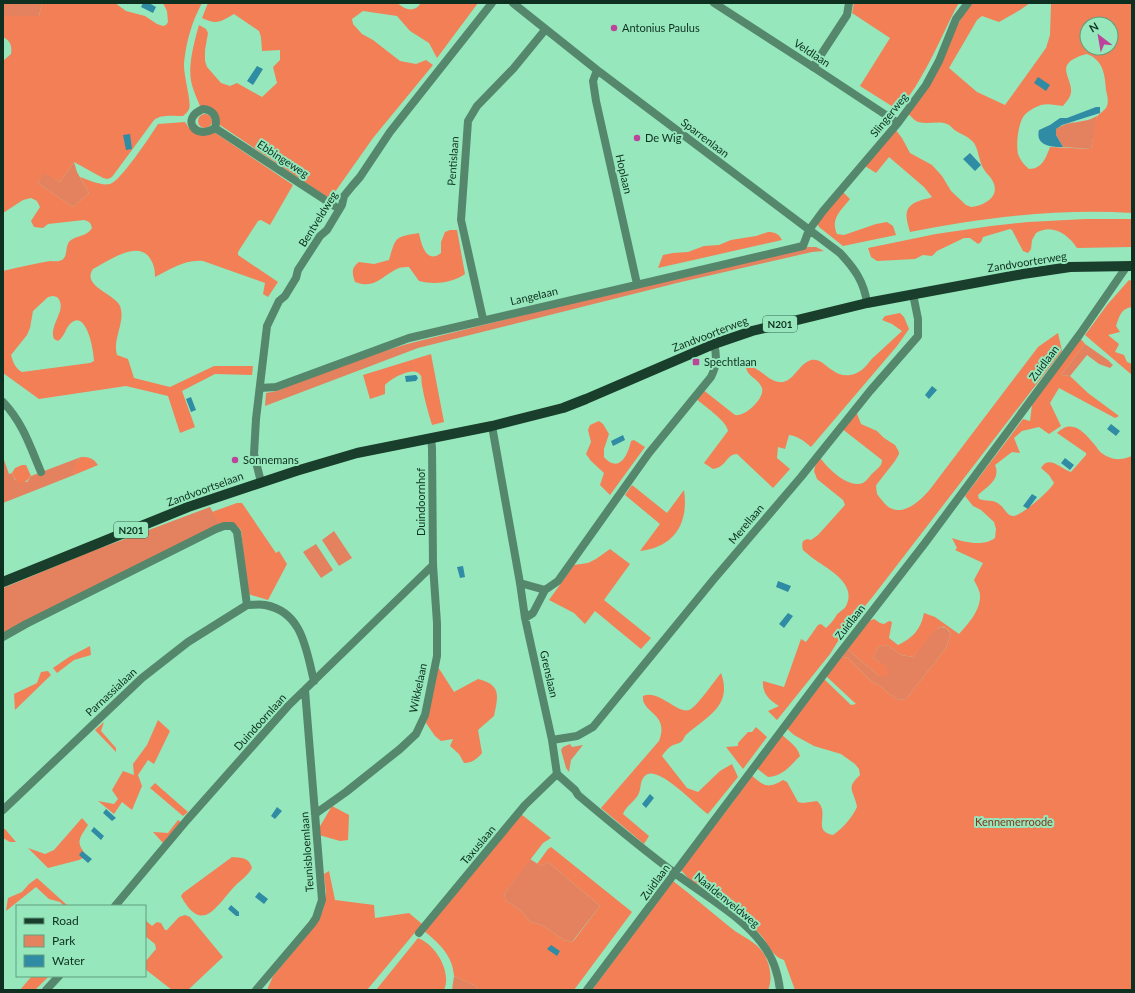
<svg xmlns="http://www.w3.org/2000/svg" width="1135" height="993" viewBox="0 0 1135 993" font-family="Lato,sans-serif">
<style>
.green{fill:#e4825f}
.forest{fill:#f27f56;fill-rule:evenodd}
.water{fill:#308ba4}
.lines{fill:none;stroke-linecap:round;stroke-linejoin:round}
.pedestrian{stroke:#55876d;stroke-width:8}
.minor{stroke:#55876d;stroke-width:8}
.tertiary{stroke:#55876d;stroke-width:8}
.primary{stroke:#1a3e2c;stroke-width:10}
.poi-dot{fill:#bc459b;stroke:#96e7bc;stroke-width:1.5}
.labels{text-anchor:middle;stroke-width:4;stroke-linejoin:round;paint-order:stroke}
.shield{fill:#96e7bc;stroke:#37674f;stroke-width:1}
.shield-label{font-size:10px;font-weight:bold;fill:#0e3020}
.poi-label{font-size:11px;fill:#0e3020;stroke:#96e7bc;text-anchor:start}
.street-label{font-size:11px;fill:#0e3020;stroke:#96e7bc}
.park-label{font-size:11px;fill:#81371c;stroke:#96e7bc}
</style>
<rect width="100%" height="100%" fill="#96e7bc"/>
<path class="green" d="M3,3h39l-3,13h-36z
M1097,116l-6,33 -28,-2 -7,-12v-6c12,-9 28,-5 41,-13z
M74,162l3,10 12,21 -16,14 -35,-24 5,-11 17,10z
M808,247h8l8,4 -12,1 -131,30 -263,66 -153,58 1,-13 11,-2 68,-28 62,-19 196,-49z
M1085,344l23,16 5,5 -3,3 -11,-4 -12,-9 -17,21 -9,-1z
M3,457l6,17 3,-1 3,7 12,2 4,-6 50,-19c-5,5 -8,11 -7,18l-71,28z
M210,507l9,17 -216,110v-46l87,-36z
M334,531l18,27 -13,8 -17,-26z
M316,544l17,26 -12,8 -18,-26z
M941,627l5,1 5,6 -5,14 -40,51 -8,1 -11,-8 -6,-6 -10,-5 -23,-23 -8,-2 7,-7 32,27 1,-13 -7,-5 5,-11 9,-2 14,10 12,2 20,-27z
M570,744l2,3 11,-2 -12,15 -2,12 -3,-4 -5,-18 2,-3z
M530,859l11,7 7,-4 52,44 -28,36 -8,-2 -22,-15 -11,-3 -13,-14 -12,-7 -2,-7z
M454,976l22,10 2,4h-26z"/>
<path class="forest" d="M42,3h73l11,8 19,5 12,8 6,2 3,-1 2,-3 -1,-11 -4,-8h39c-10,18 -16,39 -18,60 -1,11 8,40 5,46 -1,3 -4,5 -6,7 -9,0 -22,-2 -29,4l-42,57 -4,2 -5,-1 -29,-16 -14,20 -17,-9 -5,10 35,24 16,-14 -9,-16c9,3 21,9 30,7 10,-2 41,-49 48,-60l27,-2 4,6 25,4 79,53 -23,40 -9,-5 -3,1 -20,31v3l40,27 -10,15 -5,-3 2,-11 -62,-22c-17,-2 -33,8 -48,16 0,-8 -1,-13 -6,-20 -13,-17 -42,5 -56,12 -12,17 22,25 27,37 6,16 -8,33 -3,49l11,4 6,19 36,9 44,-21h39l-1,9 -37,-1 -33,17 13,36 -15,6 -12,-37 -42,-10 -87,13 -36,-26v-102c15,-4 31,-7 47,-10 4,0 8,1 12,-1 7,-5 2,-15 9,-20 7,-5 15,-3 21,-12 -1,-5 -3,-7 -8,-8l-36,4 -5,4 -9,-1 -3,-6 9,-14 -3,-6 -6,-3 -8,2 -20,13v-152l8,-7c1,-8 0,-13 -8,-17v-21h36zM53,296l4,1c12,12 -9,28 -3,42l4,2c8,-6 7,-13 13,-18 16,-14 23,30 23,38l-4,2 -68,9c-7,-4 -9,-10 -11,-17l16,-20 3,-7 3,-17 15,-14z
M208,3h189c9,7 17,10 24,0h57l-41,55 -8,-15 -19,-12 -13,-15 -34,-5 -11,8 1,5 9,10 11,6 27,21 16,3 10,-4 7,5 -60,73 -43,61 -113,-76 -11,-17h-6c-3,-7 -6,-14 -8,-21 -5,-18 2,-42 7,-60l7,4 2,4 -3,17v11l2,6 14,16 9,3 7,-3 25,14 15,-14 -4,-16 7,-7v-10l-18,1 -1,-14 -2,-6 -25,-17c-14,8 -17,11 -32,4z
M854,3h105l-3,5c-17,33 -33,74 -58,102l-38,-24 30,-48 -38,-25z
M970,3h60l-10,7 -21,12 -17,-6 -5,4 -28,48 28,24 28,13 41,-57 4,-13 1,-32h81v210c-73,-5 -151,5 -222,19 -4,-14 -8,-25 9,-31 4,-2 9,-2 13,-4l-8,-10 -35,-30 -13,16 -11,-7 30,-37 7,9 8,15 22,12 10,11 9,15 15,14 5,2c11,-1 28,-9 23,-23 -2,-7 -9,-11 -12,-18 -3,-7 -4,-17 -8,-23 -5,-6 -11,-8 -18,-12 -2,-1 -4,-4 -7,-6 -10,-6 -23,1 -33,-4 -3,-2 -6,-6 -9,-8zM1087,24h24v24h-24zM1087,54c16,6 18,20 19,36 1,5 3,11 1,16 -2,5 -8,7 -10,11 -3,6 -4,24 -6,32l-41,-2c-4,11 -8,22 -21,22 -5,-4 -9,-9 -11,-15 -2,-10 0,-28 5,-37 3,-5 12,-10 18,-12 7,-2 15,0 22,1 4,-5 9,-10 8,-17 -1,-11 -11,-21 1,-29 5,-3 9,-5 15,-6z
M198 121a7 7 0 1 1 14 0a7 7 0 1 1-14 0Z
M843,192l7,7c-9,12 -20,19 -13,35l7,1 32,-11 11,-2 6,4 3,9 -53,11 -24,-19 -2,-4z
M1086,219h46v28l-55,1c-9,-14 -25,-25 -41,-15l-4,7 -1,9 -3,4 -5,-2 -11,-21 -2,-1 -27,8 -2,5 -3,2 -8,-6h-6l-27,13 -5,5 -9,-1 -8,4 -38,2 -6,-4 -3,-9 68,-14 55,-8 37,-4z
M450,230h7l8,44c-13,9 -31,11 -46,7l-10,-14c-3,0 -7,0 -10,1 -17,7 -23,22 -44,14 -3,-9 -4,-14 4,-20l15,2 15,-4c7,-24 6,-23 30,-27 2,10 7,32 22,20v-11l4,-10z
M768,232c7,0 11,2 14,8l-124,28 5,-13 10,-2 15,-1 16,-6 15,-1 12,-5 25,-4z
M1129,280l3,1v26c-11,1 -13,10 -16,19l4,6 -12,3 11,9 -4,8 9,3 3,7 5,2v11l-47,-40 22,-30z
M900,313l4,4 5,12 -12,17 -86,101c-7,-6 -13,-11 -22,-12l-4,14 -7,-2 -1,11 13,11 -17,19 -36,-34c-12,1 -10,13 -24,15l-9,-6 24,-32c-1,-10 -25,-26 -33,-33l7,-9 33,26c10,2 30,-17 27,-27 -3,-9 -14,-11 -16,-20l1,-2c12,0 20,15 32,16 14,2 19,-18 32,-22 8,-2 14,5 21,10 10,8 23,7 33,-3 3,-3 6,-8 10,-11 9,-8 18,-17 27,-25l-10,-7 -10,-4 3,-4z
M1058,333l4,18 -188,244 -31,38 -13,21 -53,66 -9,-9 11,-5c-10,-6 -17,-13 -16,-25l21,6 17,-48 5,3 12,-17 3,-1 5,4c4,-4 7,-7 10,-12 2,-4 8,-6 10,-10 12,-24 -21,-38 -36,-50 -2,-2 -5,-4 -7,-6 -1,-3 -1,-6 0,-9l4,-2 4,1 7,-5 27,-30 -2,-5 -26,-21 -3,-8 4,-16c8,12 30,34 45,28 5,-3 7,-8 11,-11 4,-4 8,-6 8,-12l-41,-32 15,-17 5,13 16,7 7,7 11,7 4,7v2l-4,7 -18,23 -1,2 1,8c4,5 8,11 13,14 16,8 32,-9 41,-20l107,-141z
M1080,338l5,6 -24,31 9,1 18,17 31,23 -4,2 -56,-30 -9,15 11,23 -12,8 -10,-7 -17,4 -8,7 6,15 -8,-1 -17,13c6,14 -7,21 -17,30l1,4c7,3 14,0 20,5 5,3 8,12 14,12 7,1 38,-26 41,-33l-5,-8 -8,-7c8,-14 21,2 30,4l15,-17v-2l-29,-20c15,-15 27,-1 37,11 3,3 5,8 9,10 4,3 12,6 17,5 4,0 8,-2 12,-3v534h-337l-11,-30c-12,-3 -17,-19 -25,-27 -24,-21 -58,-39 -78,-63l52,-68 17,-28c13,11 17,16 33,6l4,2 11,20 5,1 14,-2c14,12 -6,30 16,34 10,-7 19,-17 24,-28 -3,-17 -12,-18 3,-32l-1,-6 -4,-5 -14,-10 -27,-8 -20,-11 -9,-8 39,-48 27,26 5,-1 -30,-28 14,-20 8,2 23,23 10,5 6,6 11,8 8,-1 40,-51 5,-14c-10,-18 -21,2 -28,11 -3,4 -7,8 -10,12l-12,-2 -14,-10 -9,2 -5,11 7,5 5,1 4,11 -5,1h-5l-32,-27 22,-28 5,-2 6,4 4,1 5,-3 3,1 -3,16 9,7c15,-7 23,-16 26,-32l11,4 24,17c9,-10 22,-24 21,-39 0,-4 -4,-11 -6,-15l9,-17 -28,-13 2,-2 -5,-10c12,4 31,9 43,0l1,-9 -2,-7 -13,-12 -8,-4 -8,-10 58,-77 7,2 2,-16z
M431,354l13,68 -12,3c-4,-13 -8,-27 -10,-40 -1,-3 0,-7 -1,-9 -5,-12 -31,3 -36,9v9l-15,5 -7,-24z
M599,421l4,3 6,10 -5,15v8c15,17 24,-2 27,-16l3,-1 11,7 -35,48 -10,-10 4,-12 -13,-12 -5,-7 5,-12 -3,-12 2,-5z
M81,457c9,0 12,1 17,8l-24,10v-10z
M22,465h4l5,11c-9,11 -14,9 -19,-3l3,-5z
M632,485l35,28 17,-23c5,34 -10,57 -44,61l20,-27 -35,-29z
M237,503h5l34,50 3,-2 8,13 -19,36 -20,-6 -7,-64c-7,-8 -13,-8 -22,-6l-7,-12z
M610,549l20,15 -26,36 47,38 -10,11 -46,-38 -10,13 -11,-11 -25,-13 25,-35 14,-2 8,-4z
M90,646l1,9 -17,5 -17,13 -4,-5 16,-11z
M438,667l16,25 24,-13c24,6 20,17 16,37l-16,14 4,23c-5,6 -10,10 -18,10l-5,-9 -9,-8 3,-7 -12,2 -6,-5 -9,-13z
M48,671l3,4 -36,35 -1,-16 23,-11 4,-11z
M721,673c12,33 -14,43 -34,61 -3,2 -3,6 -6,8 -3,2 -8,2 -11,5 -3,2 -6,6 -8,9l25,32 11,4 22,-21 12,-7 6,13 -30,37c-12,-8 -49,-49 -62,-39 -7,5 -4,13 -8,20 -4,7 -12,11 -15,19l26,22 -5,8 -43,-36 58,-67c11,-28 -18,-28 -16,-45 16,-7 34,18 46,14 6,-1 27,-31 32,-37z
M158,720l12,11 -16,33 -6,-4 -10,15 4,11 -10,24 -10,-8 -8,12 -16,-13 16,3 4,-5 -6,-9 11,-19 11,4 -1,-11 14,-19z
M104,722l-3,9 15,17v4l-21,-22z
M756,727l11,10 -24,32 -17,-22 12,-1v-3l10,-11h4z
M780,733c7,7 18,13 20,23 -10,10 -17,20 -32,21l-13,-10z
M155,783l33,29 -5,4 -33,-28z
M332,806l17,9 -1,25 -8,1 -21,-6v-7z
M521,814l30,24 -8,5 -39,51 2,7 12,7 13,14 11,3 22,15 8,2 3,-3 25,-33 -52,-44 -7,4 -4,-2 11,-15 3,-2 81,65 -58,78h-96l-2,-4 -22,-10c-1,-20 -15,-33 -30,-45z
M82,818l6,7c-9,14 -13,17 -1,31l-8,4 -31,8 -20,-20 17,6 9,-4z
M178,820l3,2 -18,21 -10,-11 15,1z
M3,829h2l11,13h-6l-7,-4z
M232,857c9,1 17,0 20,11 -4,8 -13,13 -19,20 -19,22 -32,45 -52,8l2,-3z
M329,871l6,29 39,5 1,13 34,-5 13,11 -55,66h-100l6,-14 43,-52 7,-14 3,-17 -2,-19z
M37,878l31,28h-4l-4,-4 -11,-3 -13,-12 -30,24 2,-13 14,-6 7,-8z
M673,881c20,15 38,31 58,47 11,9 25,13 33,26 6,10 9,25 4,36h-176z
M185,915l5,2 33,40 -35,33h-16l-27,-21v-7l11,-13 -1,-5 -10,-8v-16l7,6 5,-4 4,1 4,7h2l12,-13z
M418,938c18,7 34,34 26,52h-68z
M32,976h17l-14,14h-15z"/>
<path class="water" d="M143,3h6l7,4 -3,6 -12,-6z
M257,66l6,3 -10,16 -6,-4z
M1038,77l12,8 -4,6 -12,-8z
M1096,107h4v6l-38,12 -6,4v6l7,12c-11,0 -28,-1 -24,-17l11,-5 10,-7h7z
M130,134l2,15 -6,1 -3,-15z
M970,153l11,12 -6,6 -12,-12z
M416,375l2,3 -2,3 -10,1 -1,-6z
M932,386l5,4 -8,9 -4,-4z
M191,397l5,13 -5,2 -5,-13z
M1111,424l9,7 -4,5 -9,-7z
M623,435l2,5 -12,6 -2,-5z
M1065,458l9,7 -4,5 -9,-7z
M1032,494l5,3 -9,12 -5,-3z
M463,566l2,11 -5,1 -3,-11z
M778,581l13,5 -3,6 -12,-5z
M788,613l5,3 -9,12 -5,-4z
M650,794l4,4 -8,10 -4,-4z
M277,807l5,4 -7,8 -4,-3z
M106,809l10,9 -4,3 -9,-8z
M94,827l10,9 -3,4 -10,-9z
M82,851l10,8 -4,4 -9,-8z
M259,892l9,7 -4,5 -9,-7z
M231,905l8,7v4h-3l-8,-7z
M551,945l9,6 -3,5 -10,-7z"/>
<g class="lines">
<path class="pedestrian" d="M813,67l34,-52 2,-12"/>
<path class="minor" d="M513,3l84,67 243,183c15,16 24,29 27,50
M714,3l99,64 85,56
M597,70l-4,11 3,20 41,183
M203,109c11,1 15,9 12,19 -20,13 -35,-10 -12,-19z
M215,128l124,81
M483,319l-22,-99 7,-99 9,-15 36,-37 32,-39
M260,388l16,-1 133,-49 394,-92 6,-16 14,-19 75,-88 28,-38 13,-24 17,-42 12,-16
M3,402c20,21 27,44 38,70
M492,426l28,157 5,35 27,122 5,34 18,16 3,5c32,27 64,54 98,79 28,21 67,43 87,71 11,14 15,28 17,45
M520,583l25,7
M525,618l8,-5 12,-23 13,-9 91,-128 62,-76c6,-12 6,-21 3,-33
M3,637l23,-13 190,-95 8,-3h8l5,6 10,73c6,0 13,-1 18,0 38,7 41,45 49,76
M552,740l25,-4 16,-9 121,-148 87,-102 69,-86 48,-55v-17l-5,-25
M3,810l139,-132 46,-36 59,-37
M315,814l31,-22 54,-43 16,-15 9,-19 12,-59v-33l-4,-58 -1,-117 -1,-10
M115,906l72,-86 101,-114 145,-141
M419,933l106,-128 32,-31
M46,990l13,-14
M256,990l56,-66 4,-6 6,-18 -17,-210
M587,990l249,-332 89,-115 155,-209 47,-68"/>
<path class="tertiary" d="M261,482l-7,-28 2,-35 11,-93 12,-25 6,-5 11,-18 2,-8 22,-34 7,-6 15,-25 2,-9 9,-11 7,-8 30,-45 102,-129"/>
<path class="primary" d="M3,582l185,-75 108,-36 61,-18 135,-27 71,-18 23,-9 128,-55 38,-13 115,-28 156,-29 47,-7 62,-1"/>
</g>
<g class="poi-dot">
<circle cx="614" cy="28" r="4"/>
<circle cx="637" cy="138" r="4"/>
<rect x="692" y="358" width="8" height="8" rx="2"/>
<circle cx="235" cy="460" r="4"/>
</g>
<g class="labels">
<g class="shield">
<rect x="763" y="316" width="34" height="16" rx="3"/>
<rect x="114" y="522" width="34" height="16" rx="3"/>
</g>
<g class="shield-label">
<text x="780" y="328">N201</text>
<text x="131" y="534">N201</text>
</g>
<g class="poi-label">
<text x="622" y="32">Antonius Paulus</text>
<text x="645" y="142">De Wig</text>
<text x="704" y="366">Spechtlaan</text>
<text x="243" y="464">Sonnemans</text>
</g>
<g class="street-label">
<text transform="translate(812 53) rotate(33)" y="4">Veldlaan</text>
<text transform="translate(889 115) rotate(-51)" y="4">Slingerweg</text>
<text transform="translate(705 138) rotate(37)" y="4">Sparrenlaan</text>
<text transform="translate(283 159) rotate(33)" y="4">Ebbingeweg</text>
<text transform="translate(453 161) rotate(-86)" y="4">Pentislaan</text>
<text transform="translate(624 174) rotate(77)" y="4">Hoplaan</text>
<text transform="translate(318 219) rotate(-58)" y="4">Bentveldweg</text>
<text transform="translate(1027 262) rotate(-9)" y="4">Zandvoorterweg</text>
<text transform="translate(534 296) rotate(-13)" y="4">Langelaan</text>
<text transform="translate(710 334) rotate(-21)" y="4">Zandvoorterweg</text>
<text transform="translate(1044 363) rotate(-53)" y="4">Zuidlaan</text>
<text transform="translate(205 489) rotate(-20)" y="4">Zandvoortselaan</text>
<text transform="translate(421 502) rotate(-90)" y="4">Duindoornhof</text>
<text transform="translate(746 524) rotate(-50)" y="4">Merellaan</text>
<text transform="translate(850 622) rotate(-52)" y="4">Zuidlaan</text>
<text transform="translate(549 674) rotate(77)" y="4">Grenslaan</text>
<text transform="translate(418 688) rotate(-78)" y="4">Wikkelaan</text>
<text transform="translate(111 692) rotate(-43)" y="4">Parnassialaan</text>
<text transform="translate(260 722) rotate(-48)" y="4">Duindoornlaan</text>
<text transform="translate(478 845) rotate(-50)" y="4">Taxuslaan</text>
<text transform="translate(307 852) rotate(-94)" y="4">Teunisbloemlaan</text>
<text transform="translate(655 882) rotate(-54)" y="4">Zuidlaan</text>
<text transform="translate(727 900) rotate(39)" y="4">Naaldenveldweg</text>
</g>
<g class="park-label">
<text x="1014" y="826">Kennemerroode</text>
</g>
</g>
<rect width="1135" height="993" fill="none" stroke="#0e3020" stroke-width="8"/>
<rect x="16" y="905" width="130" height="72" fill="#96e7bc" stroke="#609e7e"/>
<rect x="24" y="918" width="20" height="6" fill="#1a3e2c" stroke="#609e7e"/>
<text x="52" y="925" font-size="12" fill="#0e3020">Road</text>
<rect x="24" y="935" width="20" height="12" fill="#e4825f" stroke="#609e7e"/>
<text x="52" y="945" font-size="12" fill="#0e3020">Park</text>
<rect x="24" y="955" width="20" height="12" fill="#308ba4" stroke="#609e7e"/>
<text x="52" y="965" font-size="12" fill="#0e3020">Water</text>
<g transform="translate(1099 36) rotate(329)"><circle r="19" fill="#96e7bc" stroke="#609e7e"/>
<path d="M0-3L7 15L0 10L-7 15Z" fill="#bc459b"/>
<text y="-6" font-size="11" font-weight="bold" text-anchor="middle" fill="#0e3020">N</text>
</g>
</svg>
